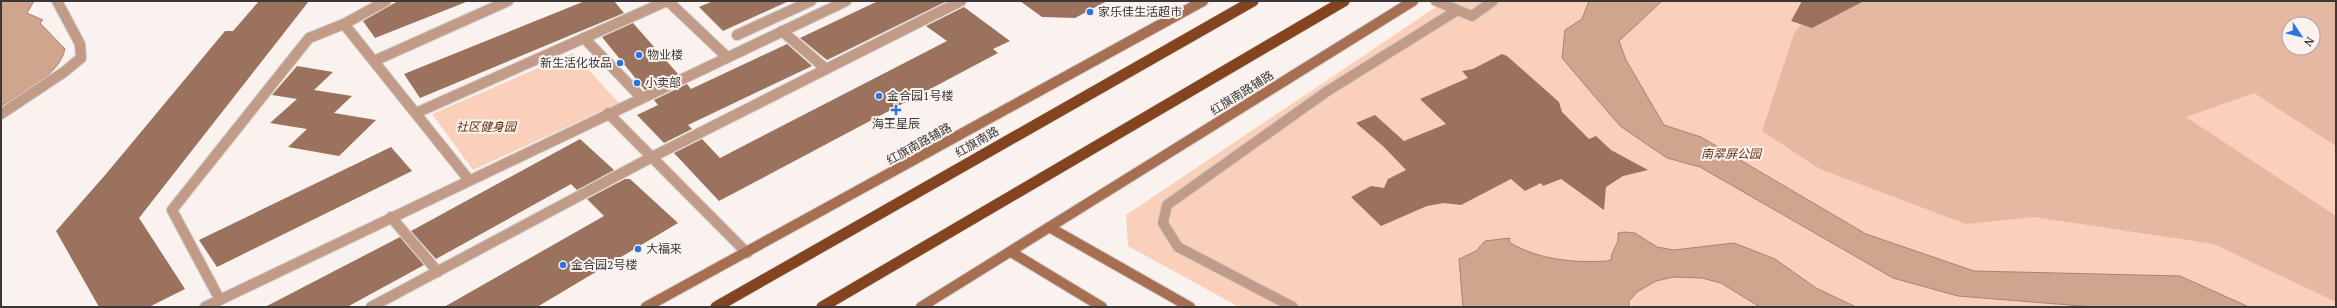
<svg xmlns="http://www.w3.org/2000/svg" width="2337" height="308" viewBox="0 0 2337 308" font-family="'PT Serif','Noto Sans SC',serif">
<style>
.green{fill:#fad0bb;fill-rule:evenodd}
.forest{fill:#e4b8a1;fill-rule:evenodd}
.water{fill:#d0a58e;stroke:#a38474}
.building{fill:#9a725d}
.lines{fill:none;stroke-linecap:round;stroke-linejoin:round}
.service-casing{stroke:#d3cdc9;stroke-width:12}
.minor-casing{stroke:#d3cdc9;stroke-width:12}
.secondary-casing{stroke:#d3cdc9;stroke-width:12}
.trunk-casing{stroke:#d3cdc9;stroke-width:12}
.service{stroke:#c19b87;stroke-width:10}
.minor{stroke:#c19b87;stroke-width:10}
.secondary{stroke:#a66f52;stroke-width:10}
.trunk{stroke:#83441f;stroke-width:11}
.poi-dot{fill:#2c74e1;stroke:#f9f2ee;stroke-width:1.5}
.labels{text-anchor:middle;stroke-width:4;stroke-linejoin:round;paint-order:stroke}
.poi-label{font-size:12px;fill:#3a3736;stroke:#f9f2ee;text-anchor:start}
.street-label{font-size:12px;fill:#3a3736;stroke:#f9f2ee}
.park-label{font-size:12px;font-style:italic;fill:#66300d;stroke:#f9f2ee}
</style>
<rect width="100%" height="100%" fill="#f9f2ee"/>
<path class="green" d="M1445,1h891v306h-1097l-111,-61 -2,-31zM2289,24h24v24h-24z
M573,53l46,50 -146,67 -41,-56z"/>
<path class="forest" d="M1819,1h517v145l-82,-53 -68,24 150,99v86l-122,-58 -180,-27 -68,7 -146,-55 -58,-38 32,-97zM2289,24h24v24h-24z"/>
<path class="water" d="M1,1h33l-7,12 16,7 -3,3 25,26c-6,27 -42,43 -64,57z
M1589,1h73l-43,40 7,19 38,65 37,12 165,97 108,37 206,5 69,31h-155l-136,-11 -65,-18 -193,-111 -33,-9 -47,-32 -58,-68 3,-28 17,-11z
M1624,232l11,1 22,14 17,3 60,-7 41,16 41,29 40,19h-96l-39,-24 -19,-5 -28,-1 -18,4 -19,11 -8,9v6h-166l-4,-48 17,-8 9,-10 25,-3 -1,4c29,18 66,21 98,19l5,-2 -1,-3 7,-15v-8z"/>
<path class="building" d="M259,1h50l-170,217 46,71 -36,18h-50l-43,-76 50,-57 119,-143h8z
M398,1h67l1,1 -91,36 -12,-17z
M585,1h29l10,12 -204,85 -16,-24z
M713,1h76l-66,30 -24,-24z
M878,1h69l-120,59 -27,-22z
M1020,1h87l-32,17 -33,-1z
M1802,1h62l-52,27 -21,-7z
M964,7l46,34 -17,8 5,4 -279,148 -45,-48 28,-14 18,19 227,-117 -21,-15z
M633,23l45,51 -33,16 -43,-53z
M787,44l25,22 -124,59 4,4 -28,14 -27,-28 21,-10 -4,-5 33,-16 4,5z
M1502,54l5,2 52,46 3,10 27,27 7,-3 15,14 37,20 -25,6 -17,11 -2,23 -43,-31 -18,7 -2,-3 -16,8 -14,-12 -50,26 -17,-2 -17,3 -46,20 -30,-29 20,-11 13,2 4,-9 18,-9 -22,-23 -28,-24 19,-8 29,26 42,-17 -26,-25 48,-21 -6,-7 11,-2z
M297,66l36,6 -19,18 38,6 -18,17 42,7 -37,36 -51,-9 19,-18 -37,-6 27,-24 -25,-4z
M580,139l34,31 -37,20 -6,-6 -135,75 -25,-28z
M391,147l21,24 -195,96 -18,-27z
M625,179h5l48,44 -141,84h-93l160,-91 -17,-17z
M400,237l24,28 -77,42h-82z"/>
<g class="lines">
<defs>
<path id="service" d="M1436,1l36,15 21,-15
M782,31l44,38
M584,38l57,59
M1,114l63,-42 17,-14 -1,-14 -23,-43
M1293,307l-115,-60 -15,-24 4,-18 159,-113 130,-81"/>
<path id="minor" d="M386,1l-42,23 125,156
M668,1l59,56
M737,35l74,-34
M374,61l134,-60
M416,113l251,-112
M608,113l139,140
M391,217l47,55
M220,300l-48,-90 137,-172 35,-14
M205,307l641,-306
M371,307l281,-150 309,-156"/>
<path id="secondary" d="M1049,227l141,80
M1011,252l91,55
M646,307l557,-306
M921,307l492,-306"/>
<path id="trunk" d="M716,307l537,-306
M822,307l522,-306"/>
</defs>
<use href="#service" class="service-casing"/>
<use href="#minor" class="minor-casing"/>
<use href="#secondary" class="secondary-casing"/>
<use href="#trunk" class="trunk-casing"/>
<use href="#service" class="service"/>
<use href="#minor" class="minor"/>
<use href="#secondary" class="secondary"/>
<use href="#trunk" class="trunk"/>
</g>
<g class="poi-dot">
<circle cx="1090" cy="12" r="4"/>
<circle cx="639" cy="55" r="4"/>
<circle cx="620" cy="63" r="4"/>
<circle cx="637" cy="83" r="4"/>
<circle cx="879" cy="96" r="4"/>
<path d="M894 104h4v4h4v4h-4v4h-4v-4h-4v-4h4z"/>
<circle cx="638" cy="249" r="4"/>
<circle cx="563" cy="265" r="4"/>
</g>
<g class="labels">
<g class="poi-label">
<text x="1098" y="16">家乐佳生活超市</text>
<text x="647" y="59">物业楼</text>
<text x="612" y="67" text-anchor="end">新生活化妆品</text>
<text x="645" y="87">小卖部</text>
<text x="887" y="100">金合园1号楼</text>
<text x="896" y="128" text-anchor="middle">海王星辰</text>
<text x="646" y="253">大福来</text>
<text x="571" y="269">金合园2号楼</text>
</g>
<g class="street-label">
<text transform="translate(1242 93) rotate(-32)" y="4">红旗南路辅路</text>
<text transform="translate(977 142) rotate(-30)" y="4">红旗南路</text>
<text transform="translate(919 144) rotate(-29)" y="4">红旗南路辅路</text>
</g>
<g class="park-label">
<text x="486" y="131">社区健身园</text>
<text x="1731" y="158">南翠屏公园</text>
</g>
</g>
<rect width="2337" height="308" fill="none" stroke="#3a3736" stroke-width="4"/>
<g transform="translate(2301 36) rotate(125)"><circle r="19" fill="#f9f2ee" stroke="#ada7a4"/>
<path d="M0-3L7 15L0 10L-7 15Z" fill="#2c74e1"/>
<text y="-6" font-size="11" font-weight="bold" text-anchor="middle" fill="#3a3736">N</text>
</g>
</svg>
